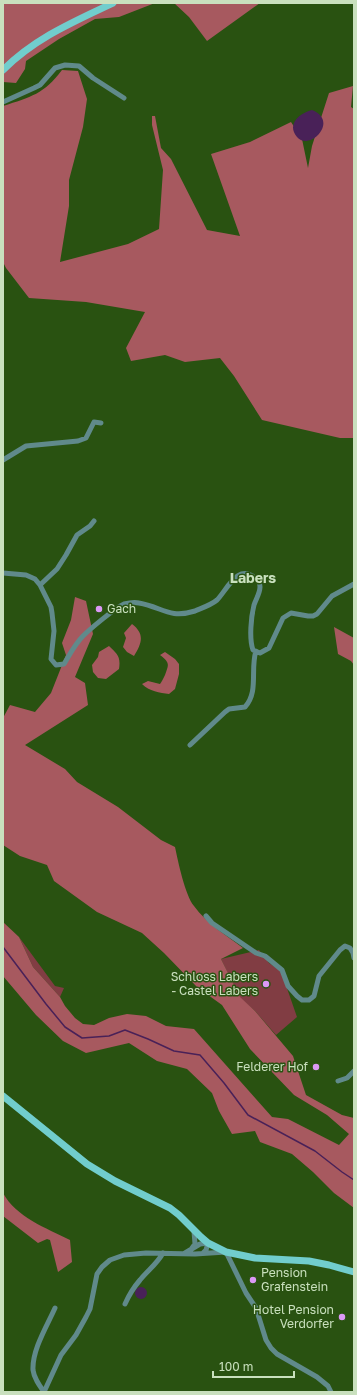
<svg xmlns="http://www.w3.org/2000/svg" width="357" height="1395" viewBox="0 0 357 1395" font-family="'Golos Text',sans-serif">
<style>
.green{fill:#813d43}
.forest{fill:#a7595f}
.water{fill:#492158}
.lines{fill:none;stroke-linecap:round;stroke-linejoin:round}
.stream{stroke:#492158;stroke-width:1.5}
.minor{stroke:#608a8b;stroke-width:5}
.major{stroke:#71cdcd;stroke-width:7}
.poi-dot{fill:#db99f5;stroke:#295211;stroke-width:1.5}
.labels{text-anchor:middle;stroke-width:3;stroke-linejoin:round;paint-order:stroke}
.poi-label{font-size:12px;fill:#c9e0be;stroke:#295211;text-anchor:end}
.quarter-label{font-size:14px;font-weight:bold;fill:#c9e0be;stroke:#295211}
</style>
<rect width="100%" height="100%" fill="#295211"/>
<path class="green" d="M19,937l36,49 9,2 -4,9 -27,-30z
M259,950l10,13 12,8 16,46 -21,18 -21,-24 -15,-13 -19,-39z"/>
<path class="forest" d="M3,3h152l-36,14 -24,2 -36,20 -33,22 -1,8 -9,14 -13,-1z
M174,3h86l-53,38 -18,-24z
M62,70l16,1 9,28 -4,28 -14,53v26l-9,56 68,-18 31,-15 4,-59 -11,-45v-9h3l6,32 10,11 36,71 33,6 -29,-82 39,-12 41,-20 11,17 6,29 4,-22 17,-53 24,-7 -2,21 3,2v329h-14l-78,-18 -28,-44 -14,-18 -35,4 -20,-7 -34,6 -5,-13 19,-36 -59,-10 -57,-4 -23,-30 -3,-6v-156c28,-9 41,-12 59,-36z
M75,597l11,4 7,33 -18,43 10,6 3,22 -63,40 40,24 12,13 41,25 43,33 14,7c3,14 10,48 19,59 13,18 32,29 49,42l-22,11 19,38 15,14 38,45 13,39 36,20 12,3v90l-20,-15 -21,-21 -21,-18 -32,-12 -5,-11 -23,3 -13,-23 -7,-18 -25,-24 -30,-8 -28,-18 -43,10 -23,-12 -27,-26 -33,-39v-54l16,15 14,30 27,30 5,9 10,12 8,6 11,1 15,-7 18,-4 19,2 20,10 28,3 78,88 16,2 51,26 10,-11 -22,-19 -33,-20 -44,-46 -28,-44 -25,-18 -33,-34 -22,-20 -45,-21 -43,-31 -7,-16 -27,-9 -17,-11v-127l7,-13 25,7 16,-19 15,-38 -4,-12 9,-23z
M132,624c13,10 10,19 2,32l-7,-4 -4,-5 3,-9 -2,-5z
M334,627l20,11v27l-3,-4 -13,-7z
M109,646c8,8 12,10 10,23l-13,10 -8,-1 -5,-6 -1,-7 6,-8 1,-5z
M165,652l10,7 4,5v10l-4,15 -6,5c-9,-1 -20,-3 -27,-10l6,-3 12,3c2,-3 3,-5 5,-9 4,-11 5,-12 -5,-20z
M3,1193c13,24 43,35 67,47l2,22 -14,10 -8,-32 -3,-1 -9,4 -35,-27z"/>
<path class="water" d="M312,110c28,11 -3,42 -15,27 -11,-13 3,-24 15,-27z
M135 1293a6 6 0 1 1 12 0a6 6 0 1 1-12 0Z"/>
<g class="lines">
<path class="stream" d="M3,947l43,57 19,23 17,11 27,-2 16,-6 23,9 26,12 26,4 24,28 24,32 67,36 27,21 12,8"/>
<path class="minor" d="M3,102l31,-14 6,-3 15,-17 10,-3 14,1 14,12 31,20
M3,460l23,-14 52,-5 8,-3 8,-16 7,1
M3,573l23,2 9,4 5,6 11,22 1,6 2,18 -3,28 5,6 8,-1c6,-10 11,-20 19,-28 7,-7 32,-28 41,-32 4,-1 11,-2 15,-1 23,4 30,16 56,8 7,-3 16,-6 22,-11 10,-10 21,-38 39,-21 3,2 4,5 4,8 0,6 -4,12 -6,18 -3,12 -5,34 -1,45l7,3 9,-5 14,-30 8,-5 17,3h5l4,-2 15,-18 22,-12
M40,585l17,-16 9,-14 11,-20 13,-9 4,-5
M190,745l35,-33 4,-3 16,-2c14,-15 5,-38 11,-56
M206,916l6,7 44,30 9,3 17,14 6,16 9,10 5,4h7l5,-4 5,-20 21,-26 5,-4 5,2 3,5 1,5
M338,1081l9,-3 7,-7
M192,1248l3,-4 -1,-13
M185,1253l15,-9 8,-1 -2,7 -3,3
M125,1304c4,-9 9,-17 15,-24 8,-10 17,-16 23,-27
M44,1392l17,-37 15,-20 10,-18 4,-8 7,-35 5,-7 8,-7 14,-5 22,-2 49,1 31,-2 20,41 10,15 10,32 5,8 6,6 40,23 11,9 3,6
M44,1392c-5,-7 -10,-14 -11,-22 -1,-20 14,-44 22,-62"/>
<path class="major" d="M3,70c32,-32 70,-48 110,-67
M3,1096l84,68 28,17 55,27 9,7 22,22 7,6 18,9 29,6 54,3 20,4 25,7"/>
</g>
<g class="poi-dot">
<circle cx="99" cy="609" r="4"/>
<circle cx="266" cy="984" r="4"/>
<circle cx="316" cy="1067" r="4"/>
<circle cx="253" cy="1280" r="4"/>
<circle cx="342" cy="1317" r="4"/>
</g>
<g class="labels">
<g class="poi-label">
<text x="107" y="613" text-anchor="start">Gach</text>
<text x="258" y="981">Schloss Labers<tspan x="258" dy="14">- Castel Labers</tspan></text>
<text x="308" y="1071">Felderer Hof</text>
<text x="261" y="1277" text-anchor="start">Pension<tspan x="261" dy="14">Grafenstein</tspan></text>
<text x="334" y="1314">Hotel Pension<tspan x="334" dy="14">Verdorfer</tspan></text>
</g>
<g class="quarter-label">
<text x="253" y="583">Labers</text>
</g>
</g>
<rect width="357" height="1395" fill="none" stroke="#c9e0be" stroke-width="8"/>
<path d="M213 1371v6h81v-6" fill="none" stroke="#c9e0be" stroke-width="2"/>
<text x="219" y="1371" font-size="12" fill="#c9e0be" stroke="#295211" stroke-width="3" paint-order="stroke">100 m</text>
</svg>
